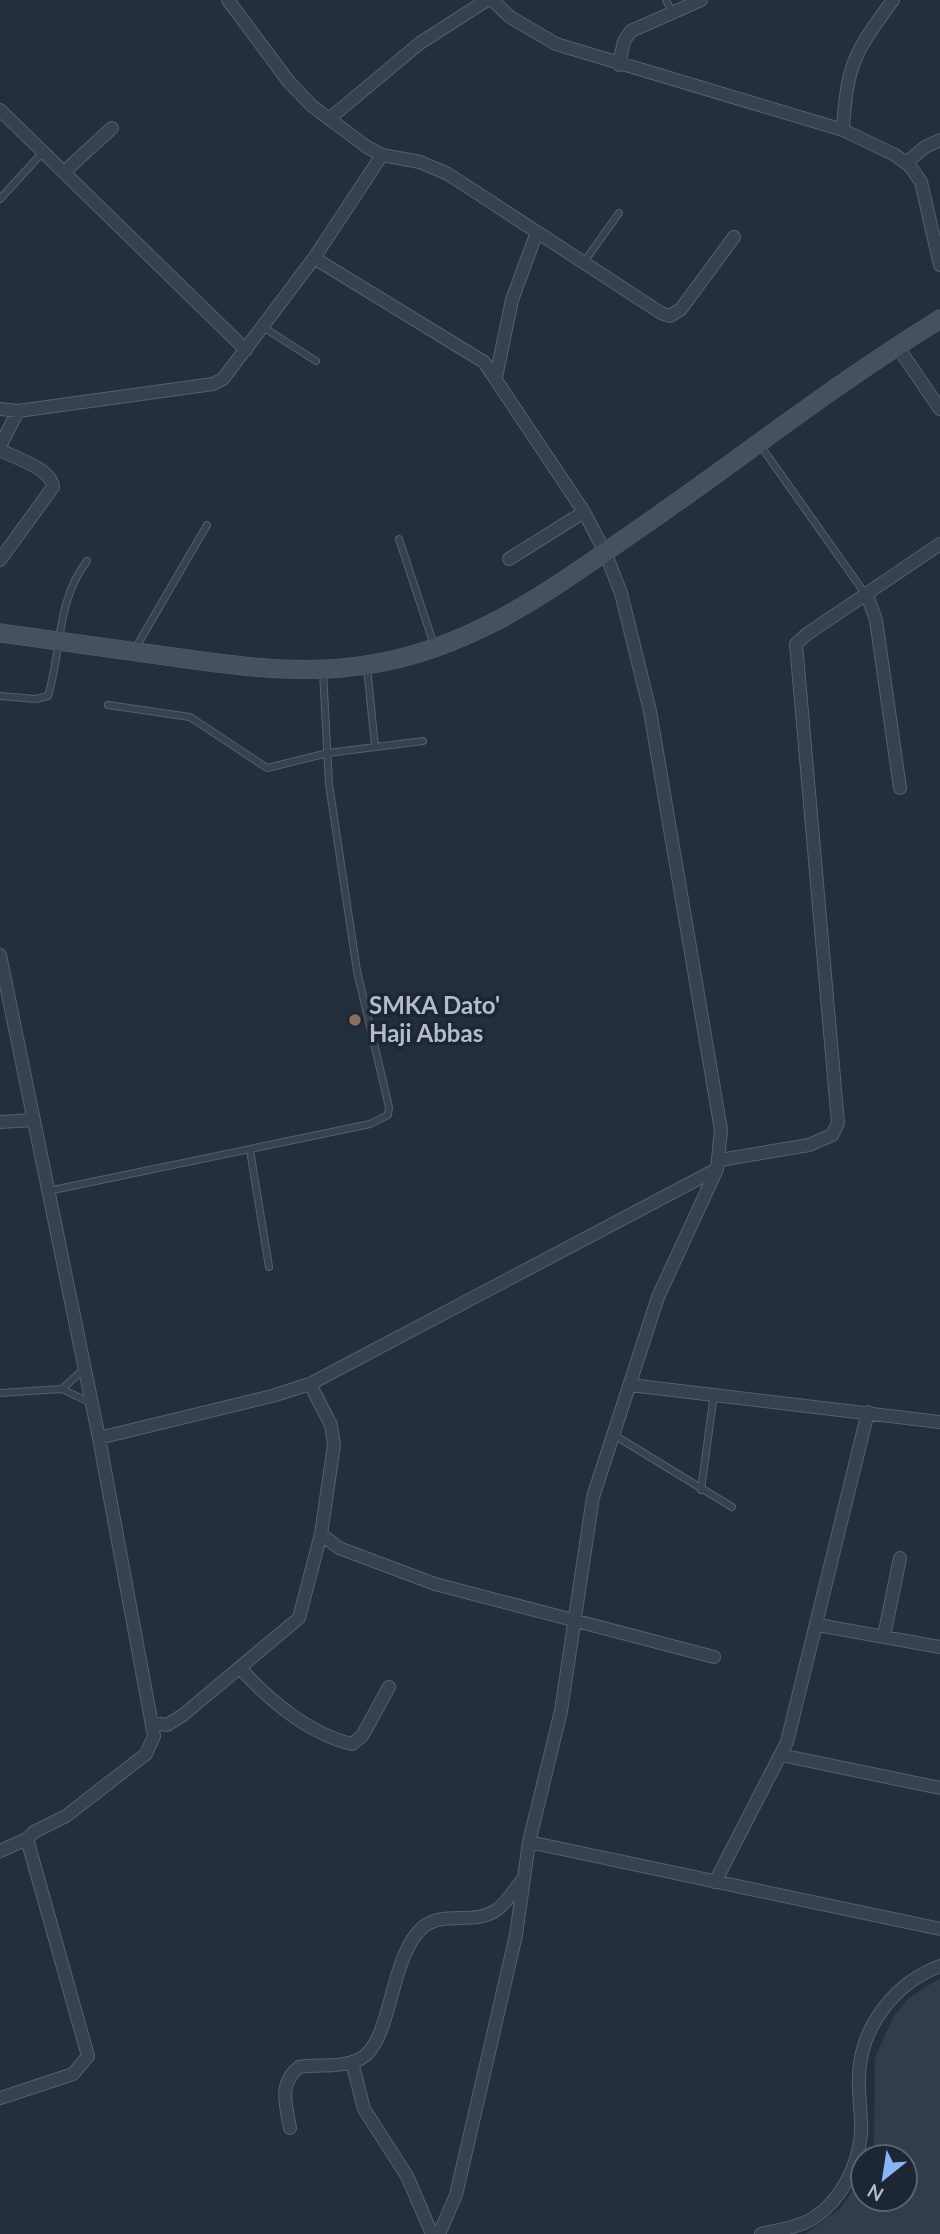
<svg xmlns="http://www.w3.org/2000/svg" width="940" height="2234" viewBox="0 0 940 2234" font-family="Lato,sans-serif">
<style>
.airport{fill:#323c4b}
.lines{fill:none;stroke-linecap:round;stroke-linejoin:round}
.lane-casing{stroke:#565f6c;stroke-width:8}
.street-casing{stroke:#565f6c;stroke-width:14}
.secondary-casing{stroke:#565f6c;stroke-width:19}
.lane{stroke:#38414e;stroke-width:6}
.street{stroke:#38414e;stroke-width:12}
.secondary{stroke:#465061;stroke-width:18}
.education-dot{fill:#8d6e63;stroke:#1d2633;stroke-width:2.5}
.labels{text-anchor:middle;stroke-width:7;stroke-linejoin:round;paint-order:stroke}
.poi-label{font-size:24px;font-weight:bold;fill:#b4bcc9;stroke:#1d2633;text-anchor:start}
</style>
<rect width="100%" height="100%" fill="#242f3e"/>
<path class="airport" d="M940,1978v256h-135l36,-26 22,-33v24h42v-42h-35l4,-11 1,-88 19,-43 16,-18z"/>
<g class="lines">
<defs>
<path id="lane" d="M666,0l6,12
M0,199l43,-47
M584,262l35,-49
M263,327l53,34
M760,445l106,150
M399,539l35,106
M135,649l72,-124
M367,668l8,78
M0,696l36,3 12,-3c14,-46 8,-95 39,-135
M108,705l82,12 77,51 61,-15 95,-12
M250,1150l19,117
M48,1191l322,-67 18,-9 1,-8 -32,-136 -28,-187 -6,-113
M62,1389l29,14
M0,1393l62,-4 22,-20
M614,1435l118,72
M701,1490l13,-96"/>
<path id="street" d="M228,0l61,82 23,24 55,41 15,8 38,7 28,12 213,139 9,3 11,-7 53,-72
M492,0l18,17 46,27 287,86 52,25 15,11 11,16 19,83
M619,65l5,-24 7,-10 70,-31
M0,110l246,240
M329,119l91,-76 67,-43
M843,130c4,-66 11,-77 50,-130
M906,163l19,-16 15,-7
M64,172l48,-44
M314,258l170,104 100,150 21,40 16,41 29,118 71,419 -4,39 -59,128 -65,200 -32,214 -32,131 -13,93 -60,260 -17,39
M897,346l43,63
M496,377l16,-77 25,-68
M0,409l18,2 195,-27 10,-5 91,-121 68,-103
M0,446l18,-35
M0,450c15,8 51,18 53,37l-53,73
M509,559l75,-47
M867,595l9,25 24,168
M0,955l99,483 55,298 -8,18 -80,62 -32,16 -7,7 61,217 -15,18 -73,24
M0,1122l34,-2
M720,1160l89,-15 23,-10 6,-12 -42,-479 11,-10 133,-90
M310,1384l21,41 3,20 -13,89 18,14 96,36 279,73
M630,1385l310,37
M99,1438l173,-42 38,-12 407,-215
M818,1625l122,22
M884,1636l16,-78
M241,1669c28,31 68,65 111,75l10,-8 27,-49
M153,1723l14,2 16,-10 116,-97 22,-84
M781,1755l159,33
M529,1842l411,87
M0,1851l27,-12
M715,1882l72,-140 81,-330
M352,2062l12,47 43,67 25,58
M290,2128c-4,-24 -12,-44 9,-61 20,-3 40,1 59,-7 35,-15 30,-101 64,-132 21,-18 51,-3 73,-17 11,-7 20,-22 28,-32
M761,2234c16,-4 36,-6 51,-15 29,-18 46,-52 49,-85 1,-19 -3,-39 -2,-59 2,-49 36,-92 81,-109"/>
<path id="secondary" d="M0,633c58,8 116,16 173,24 57,8 112,16 169,11 119,-10 203,-74 298,-140 100,-69 196,-145 300,-209"/>
</defs>
<use href="#lane" class="lane-casing"/>
<use href="#street" class="street-casing"/>
<use href="#secondary" class="secondary-casing"/>
<use href="#lane" class="lane"/>
<use href="#street" class="street"/>
<use href="#secondary" class="secondary"/>
</g>
<circle class="education-dot" cx="355" cy="1020" r="7"/>
<g class="labels">
<g class="poi-label">
<text x="369" y="1014">SMKA Dato'<tspan x="369" dy="28">Haji Abbas</tspan></text>
</g>
</g>
<g transform="translate(884 2178) rotate(210)"><circle r="33" fill="#1d2633" stroke="#59626f" stroke-width="2"/>
<path d="M0-5L12 26L0 18L-12 26Z" fill="#8ab4f8"/>
<text y="-10" font-size="19" font-weight="bold" text-anchor="middle" fill="#b4bcc9">N</text>
</g>
</svg>
